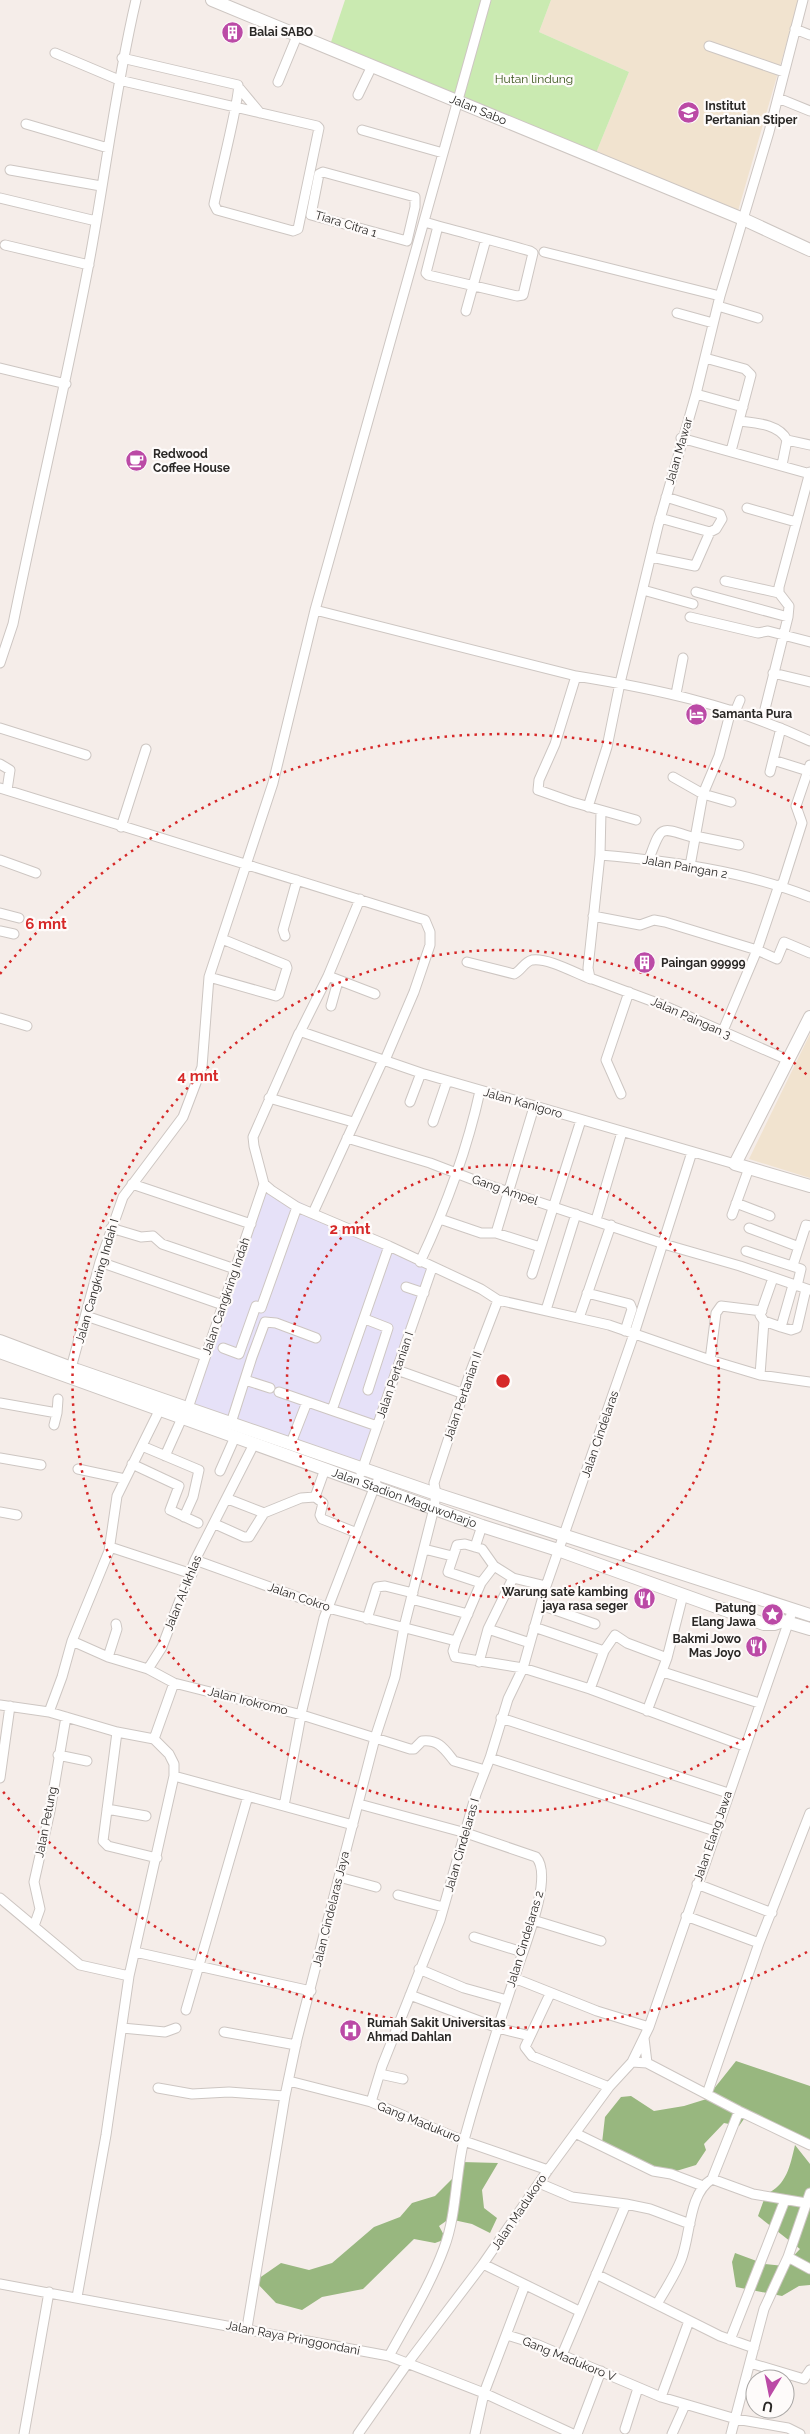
<svg xmlns="http://www.w3.org/2000/svg" width="810" height="2434" viewBox="0 0 810 2434" font-family="Raleway,sans-serif">
<style>
.industrial{fill:#e6e1f8}
.education{fill:#f1e3cf}
.green{fill:#caeab1}
.forest{fill:#98b77f}
.lines{fill:none;stroke-linecap:round;stroke-linejoin:round}
.street-casing{stroke:#cdc6c2;stroke-width:11}
.secondary-casing{stroke:#cdc6c2;stroke-width:14}
.street{stroke:#fff;stroke-width:9}
.secondary{stroke:#fff;stroke-width:12}
.ring{fill:none;stroke:#d62828;stroke-width:2.5;stroke-dasharray:2.5 5}
.labels{text-anchor:middle;stroke-width:4.5;stroke-linejoin:round;paint-order:stroke}
.poi-label{font-size:12px;font-weight:bold;fill:#2a2826;stroke:#fefbfa;text-anchor:start}
.park-label{font-size:12px;fill:#365218;stroke:#fefbfa}
.street-label{font-size:12px;fill:#2a2826;stroke:#fefbfa}
.centre{fill:#d62828;stroke:#fefbfa;stroke-width:2.5}
.ring-label{font-size:15px;text-anchor:middle;font-weight:bold;fill:#d62828;stroke:#fefbfa;stroke-width:4.5;stroke-linejoin:round;paint-order:stroke}
</style>
<rect width="100%" height="100%" fill="#f5ede9"/>
<path class="industrial" d="M264,1184l168,84 -70,200 -174,-60z"/>
<path class="education" d="M551,0h248l-61,211 -142,-58 33,-81 -90,-40z
M810,1034v144l-61,-19z"/>
<path class="green" d="M345,0h206l-12,32 90,40 -33,81 -267,-105z"/>
<path class="forest" d="M736,2061l74,25v59l-64,-29 -7,10 -15,-3 -20,21 2,6 -10,15 -33,10 -61,-32 3,-26 16,-20 10,-1 23,15 30,-5 29,-9 -4,-2z
M795,2145l15,19v121l-11,1 -17,10 -46,-9 -4,-25 3,-9 30,11 19,2 16,-17 -42,-33 8,-22c21,-9 24,-28 29,-49z
M462,2162l36,1 -16,27 2,18 13,10 -7,15 -18,-9 -23,-5 -10,7 7,13 -11,4 -21,-4 -51,50 -41,8 -20,13 -26,-7 -21,-22 26,-18 28,7 23,-7 42,-36 26,-10 12,-14 23,-7 18,-18z"/>
<g class="lines">
<defs>
<path id="street" d="M795,29l15,6
M709,46l75,26
M55,53l64,27 198,46 2,2 -21,101 -5,2 -76,-21 -3,-6c3,-16 27,-111 24,-119l-116,-27
M278,82l19,-46
M240,89l20,24
M358,95l14,-29
M778,98l32,13
M26,124l82,24
M362,130l81,23
M10,170l91,16
M323,172l92,25v10l-8,34 -96,-26 8,-41z
M0,198l96,23
M424,222c36,10 71,19 106,29l3,2 -10,42 -6,1 -89,-21 -2,-2 12,-47
M5,245l84,20
M544,252l176,44
M718,306l40,12
M466,311l20,-72
M677,313l36,10
M705,358l40,11 6,6 -20,76
M0,368l66,16
M696,394l47,13
M739,421c17,2 40,3 48,19
M681,438l129,36
M782,465l5,-25 23,5
M747,508l49,14
M660,518l50,14 6,-3 6,-10 -2,-5 -54,-17
M651,557l44,9 15,-34
M725,581l54,12
M643,590l50,14
M696,592l92,25
M315,610l261,66
M690,617l68,16 10,-2 42,11
M0,663l13,-39c24,-119 52,-236 75,-356 17,-89 27,-179 48,-268
M773,673l37,9
M676,694l7,-36
M735,712l5,-12
M762,721l26,-104 1,-11 -10,-13v-6l31,-115
M0,728l86,27
M773,760l35,11
M0,764l10,6 -3,20
M770,772l11,-44
M673,777l30,17 28,8
M0,788l425,132 5,12v13l-16,47 -29,68
M588,807l19,-60 13,-64 38,-157 38,-132 24,-98 49,-164 34,-132
M601,811l-1,44c70,6 144,16 210,42
M636,820l-64,-18 -34,-12 1,-10 16,-36 21,-68c81,13 159,30 234,65
M121,827l25,-78
M695,836l44,9
M600,855l-12,113 2,10 75,28 123,54
M649,859c13,-35 10,-32 46,-21
M0,860l36,13
M690,866l13,-72 16,-38 12,-46
M782,886l20,-63 -6,-17 14,-41
M360,899l-32,77 47,18
M0,913l19,5
M593,916l47,9 14,-5 11,2 92,28 20,9 7,-17 26,11
M0,931l14,3
M285,936l-2,-6 14,-50
M467,962l47,12c7,-3 10,-12 18,-14 15,-3 45,14 59,19
M209,977l67,19 3,-2 8,-26 -1,-3 -64,-26
M331,1006l7,-25
M0,1018l27,8
M300,1032l29,-58
M722,1033l35,-83 22,-65
M621,1094l-15,-34 23,-68
M269,1098l84,24
M410,1102l11,-29
M433,1122l14,-41
M347,1138l83,25 52,20 185,62 73,21 70,24
M735,1164l-314,-91 -119,-41 -3,1 -46,104 1,9 10,38 7,6 26,17 92,39 92,43 17,11 111,25 101,35 50,15 50,7
M132,1184l119,40
M736,1203l34,13
M313,1213l70,-153
M732,1215l17,-47
M440,1219l41,14h15l44,14
M596,1220l26,-88
M111,1228l30,9 12,-1 9,8 73,25
M749,1228l50,19
M496,1233l38,-126
M746,1251l55,18 -4,17
M100,1262l123,43
M420,1262c26,-55 47,-112 60,-171
M793,1265l13,-40 4,1
M532,1274l49,-154
M406,1287l18,6
M587,1293l43,11 2,5 -7,22
M546,1310l30,-96
M86,1316l119,40
M579,1318l32,-93
M365,1319l23,9 -20,62
M764,1321l17,6 12,-42
M781,1327l10,3 6,-2 9,-39
M223,1348l16,6 17,-48 5,2 36,-101
M710,1360l6,-47 5,-7 41,5
M71,1368l29,-106 23,-65 60,-80 19,-50 7,-90 64,-194 42,-173 171,-610
M397,1370l67,24
M760,1375l4,-54 -4,-6 13,-37
M245,1380l25,8
M279,1392l98,34
M0,1403l57,10 -3,12
M188,1408l76,-224
M332,1410l57,-164
M57,1413l1,-14
M231,1423l21,-66 13,-35 11,1 40,15
M291,1443l16,-41
M142,1446l57,24 -6,27 -9,20
M165,1456l17,-38
M0,1458l41,7
M132,1464l47,22 -9,24 28,13
M78,1469l47,10
M220,1471l15,-34
M361,1473l71,-205
M315,1497l8,6 -3,12 2,4 35,14
M228,1499l36,14
M0,1512l17,3
M215,1524l29,13h5l15,-24 37,-15 14,-1 10,-28
M110,1547l82,27
M475,1547l7,-21
M424,1549l28,7
M195,1560l133,48 128,33 -3,10 2,6 68,11 67,21 154,57
M481,1583l-33,-11 9,-27 8,-1 17,5 12,17 19,12 33,8
M411,1599l57,15
M541,1605l54,19
M367,1619l10,-32 8,-1 28,7
M534,1627l70,24 11,-16 12,8 40,15 -20,53
M488,1629l25,-51
M72,1641l36,16 40,12 26,14 128,32 108,34h4l8,-8c17,-2 23,9 32,20l31,9
M456,1641l25,-58 13,-17
M108,1657l9,-28 -1,-5
M667,1658l16,-63
M479,1662l9,-33 42,14
M148,1669l14,-22 33,-87 59,-116
M663,1672l96,31
M590,1689l14,-38
M0,1705l49,7 68,20 37,7 15,15 5,10v12l179,49
M49,1712l13,-35 10,-36 37,-90 8,-55 45,-91
M501,1718l227,75
M117,1732l-14,109 5,5 49,12
M154,1739l20,-56
M58,1755l29,6
M490,1758l225,73
M0,1778l10,-72
M359,1804l107,29 70,24c18,19 -12,90 -19,113 -19,56 -37,112 -53,170 -9,35 -7,74 -20,108 -14,38 -36,73 -55,108
M284,1806l18,-96 22,-92 52,-135
M107,1809l39,7
M339,1877l37,10
M697,1884l75,29
M398,1895l45,12
M0,1898l80,67 49,11
M686,1916l73,27
M533,1920l68,21
M34,1926l6,-17 -6,-27 16,-71 16,-94
M474,1937l45,14 3,4
M135,1952l176,39
M419,1969l45,19 43,12
M514,1978l83,33 52,16
M550,1994l-25,53 7,9 77,31
M410,1995l88,33 32,8
M186,2010l62,-214
M122,2028l43,4 11,-4
M224,2032l72,13
M644,2038l3,25
M632,2062l15,1 92,48 71,34
M380,2074l23,5
M289,2081l82,21 93,39 84,29
M158,2088l34,6 37,-2 56,4
M707,2094l52,-151 51,-130
M371,2102l11,-36 58,-146 36,-126 14,-36 18,-59 15,-31 23,-82 88,-252 58,-182
M575,2133l78,38 18,3 32,12
M712,2179l41,15 53,9
M539,2183l33,14 54,7 24,5 40,15
M788,2257l22,12
M483,2264l96,47
M596,2274l124,62 34,12
M0,2284l389,72 95,37 89,41
M77,2297l29,-162 23,-159 45,-200
M657,2304c8,-14 18,-29 24,-44 10,-25 7,-66 31,-81l27,-68
M247,2328l38,-232 12,-57 78,-301 20,-61 9,-50 30,-119 2,-14 -2,-11 36,-110 28,-73
M507,2335l29,9 125,53 75,22 52,9 12,6
M730,2340l55,-140
M562,2355l64,-151
M750,2363l54,16 6,-9
M661,2397l28,-76
M625,2429l13,-41
M24,2434l25,-142
M358,2434l49,-70 76,-100 65,-94 61,-83 23,-25 17,-35 144,-418
M475,2434l9,-41 41,-108
M577,2434l24,-63
M672,2434l13,-29
M731,2434l33,-125 24,-52 22,-64"/>
<g id="secondary">
<path id="s1" d="M212,0l531,219 67,31"/>
<path d="M810,1017l-75,147 75,22"/>
<path d="M0,1341l77,29 359,124 374,121"/>
<path id="s2" d="M0,1352l482,174 76,24 206,74h10l9,-3 27,8"/>
</g>
</defs>
<use href="#street" class="street-casing"/>
<use href="#secondary" class="secondary-casing"/>
<use href="#street" class="street"/>
<use href="#secondary" class="secondary"/>
</g>
<g class="ring">
<circle cx="503" cy="1381" r="216"/>
<path d="M808 1686A431 431 0 1 1 808 1076"/>
<path d="M807 1952A647 647 0 0 1 0 1788M0 974A647 647 0 0 1 807 810"/>
</g>
<defs>
<symbol id="building-disc" viewBox="-11 -11 22 22"><circle r="9.5" fill="#bb4aa6" stroke="#fefbfa"/><path d="M-4-6H4V6H1V3H-1V6H-4ZM-2.5-4.3h1.7v1.8h-1.7ZM.8-4.3h1.7v1.8H.8ZM-2.5-1h1.7V.8h-1.7ZM.8-1h1.7V.8H.8Z" fill="#fff"/></symbol>
<symbol id="university-disc" viewBox="-11 -11 22 22"><circle r="9.5" fill="#bb4aa6" stroke="#fefbfa"/><path d="M0-5L7-2L0 1L-7-2ZM-4 1L0 2.5L4 1V4Q0 6-4 4Z" fill="#fff"/></symbol>
<symbol id="cafe-disc" viewBox="-11 -11 22 22"><circle r="9.5" fill="#bb4aa6" stroke="#fefbfa"/><path d="M-5.5-4.5H6V0H3Q3 3.5 0 3.5H-2.5Q-5.5 3.5-5.5 0ZM3-3.2v2h1.7v-2ZM-6 4.5H4V6H-6Z" fill="#fff"/></symbol>
<symbol id="hotel-disc" viewBox="-11 -11 22 22"><circle r="9.5" fill="#bb4aa6" stroke="#fefbfa"/><path d="M-6-4.5h1.5V1H6V5H4.5V3h-9V5H-6ZM-4 0a1.8 1.8 0 1 1 3.6 0ZM.5 0V-2.5h3Q6-2.5 6 0Z" fill="#fff"/></symbol>
<symbol id="restaurant-disc" viewBox="-11 -11 22 22"><circle r="9.5" fill="#bb4aa6" stroke="#fefbfa"/><path d="M-5-6h1v4h1v-4h1v4h1v-4h1v5L-1.5 .5V6h-2V.5L-5-1ZM5-6V6H3V1.5H1.5Q1.5-4 5-6Z" fill="#fff"/></symbol>
<symbol id="sight-disc" viewBox="-11 -11 22 22"><circle r="9.5" fill="#bb4aa6" stroke="#fefbfa"/><path d="M0-6L1.8-2.2L6-1.7L2.9 1.2L3.7 5.4L0 3.3L-3.7 5.4L-2.9 1.2L-6-1.7L-1.8-2.2Z" fill="#fff"/></symbol>
<symbol id="hospital-disc" viewBox="-11 -11 22 22"><circle r="9.5" fill="#bb4aa6" stroke="#fefbfa"/><path d="M-5-5h3v3.5h4V-5h3V5h-3V1.5h-4V5h-3Z" fill="#fff"/></symbol>
</defs>
<g fill-rule="evenodd">
<use href="#building-disc" x="220" y="20" width="25" height="25"/>
<use href="#university-disc" x="676" y="100" width="25" height="25"/>
<use href="#cafe-disc" x="124" y="448" width="25" height="25"/>
<use href="#hotel-disc" x="684" y="702" width="25" height="25"/>
<use href="#building-disc" x="632" y="950" width="25" height="25"/>
<use href="#restaurant-disc" x="632" y="1586" width="25" height="25"/>
<use href="#sight-disc" x="760" y="1602" width="25" height="25"/>
<use href="#restaurant-disc" x="744" y="1634" width="25" height="25"/>
<use href="#hospital-disc" x="338" y="2018" width="25" height="25"/>
</g>
<g class="labels">
<g class="poi-label">
<text x="249" y="36">Balai SABO</text>
<text x="705" y="110">Institut<tspan x="705" dy="14">Pertanian Stiper</tspan></text>
<text x="153" y="458">Redwood<tspan x="153" dy="14">Coffee House</tspan></text>
<text x="712" y="718">Samanta Pura</text>
<text x="661" y="967">Paingan 99999</text>
<text x="628" y="1596" text-anchor="end">Warung sate kambing<tspan x="628" dy="14">jaya rasa seger</tspan></text>
<text x="756" y="1612" text-anchor="end">Patung<tspan x="756" dy="14">Elang Jawa</tspan></text>
<text x="741" y="1643" text-anchor="end">Bakmi Jowo<tspan x="741" dy="14">Mas Joyo</tspan></text>
<text x="367" y="2027">Rumah Sakit Universitas<tspan x="367" dy="14">Ahmad Dahlan</tspan></text>
</g>
<g class="park-label">
<text x="534" y="83">Hutan lindung</text>
</g>
<g class="street-label">
<text dy="4" stroke="none"><textPath href="#s1" startOffset="288">Jalan Sabo</textPath></text>
<text transform="translate(346 224) rotate(17)" y="4">Tiara Citra 1</text>
<text transform="translate(679 451) rotate(-74)" y="4">Jalan Mawar</text>
<text transform="translate(685 867) rotate(10)" y="4">Jalan Paingan 2</text>
<text transform="translate(691 1018) rotate(24)" y="4">Jalan Paingan 3</text>
<text transform="translate(523 1103) rotate(16)" y="4">Jalan Kanigoro</text>
<text transform="translate(505 1190) rotate(19)" y="4">Gang Ampel</text>
<text transform="translate(97 1281) rotate(-74)" y="4">Jalan Cangkring Indah I</text>
<text transform="translate(226 1296) rotate(-71)" y="4">Jalan Cangkring Indah</text>
<text transform="translate(395 1375) rotate(-71)" y="4">Jalan Pertanian I</text>
<text transform="translate(463 1396) rotate(-71)" y="4">Jalan Pertanian II</text>
<text transform="translate(600 1434) rotate(-71)" y="4">Jalan Cindelaras</text>
<text dy="4" stroke="none"><textPath href="#s2" startOffset="430">Jalan Stadion Maguwoharjo</textPath></text>
<text transform="translate(183 1593) rotate(-68)" y="4">Jalan Al-Ikhlas</text>
<text transform="translate(299 1597) rotate(19)" y="4">Jalan Cokro</text>
<text transform="translate(248 1701) rotate(14)" y="4">Jalan Irokromo</text>
<text transform="translate(46 1822) rotate(-79)" y="4">Jalan Petung</text>
<text transform="translate(713 1836) rotate(-71)" y="4">Jalan Elang Jawa</text>
<text transform="translate(462 1845) rotate(-74)" y="4">Jalan Cindelaras I</text>
<text transform="translate(331 1909) rotate(-76)" y="4">Jalan Cindelaras Jaya</text>
<text transform="translate(525 1939) rotate(-73)" y="4">Jalan Cindelaras 2</text>
<text transform="translate(419 2122) rotate(22)" y="4">Gang Madukuro</text>
<text transform="translate(519 2212) rotate(-56)" y="4">Jalan Madukoro</text>
<text transform="translate(293 2338) rotate(11)" y="4">Jalan Raya Pringgondani</text>
<text transform="translate(569 2359) rotate(22)" y="4">Gang Madukoro V</text>
</g>
</g>
<circle cx="503" cy="1381" r="8" class="centre"/>
<g class="ring-label">
<text x="46" y="929">6 mnt</text>
<text x="198" y="1081">4 mnt</text>
<text x="350" y="1234">2 mnt</text>
</g>
<g transform="translate(770 2394) rotate(190)"><circle r="24" fill="#fefbfa" stroke="#a9a7a5"/>
<path d="M0-4L9 19L0 12L-9 19Z" fill="#bb4aa6"/>
<text y="-8" font-size="14" font-weight="bold" text-anchor="middle" fill="#2a2826">U</text>
</g>
</svg>
